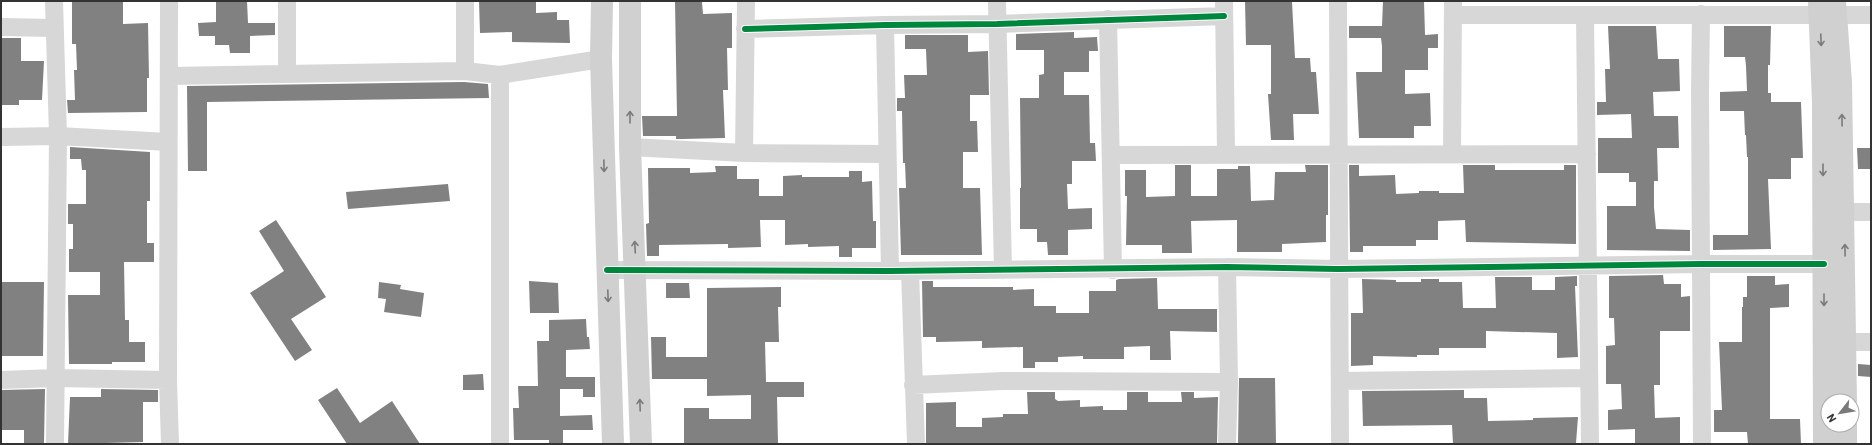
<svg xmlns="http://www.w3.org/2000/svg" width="1872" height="445" viewBox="0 0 1872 445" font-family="Barlow,sans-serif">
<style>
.building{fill:#818181}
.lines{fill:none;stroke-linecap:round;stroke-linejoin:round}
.street{stroke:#d7d7d7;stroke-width:18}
.secondary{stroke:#d0d0d0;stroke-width:22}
.cycleway-casing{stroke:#fff;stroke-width:8}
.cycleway{stroke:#00873e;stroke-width:6}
.oneway{stroke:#7a7a7a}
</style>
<rect width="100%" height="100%" fill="#fff"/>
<path class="building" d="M72,1h51v23l25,-1 1,55h-2v34l-79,1 -1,-13h8l-1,-30h3l-1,-26h-4z
M216,1h31l1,22h27v12l-25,1v17h-20l-1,-8h-14v-9h-16l-1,-13 18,-1z
M479,1h57v12l21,-1v8h12l1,23 -58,-1v-10l-32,1z
M1245,1l47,1 3,56h15l1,14h5l3,42h-26l1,26h-23l-3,-46h3v-49h-25z
M1383,1h41l1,34 13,-1v14h-10v22h-23v24l25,-1 1,33h-17v12h-55l-3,-66h26v-26l-1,-8h-32v-12h33z
M675,2h27l1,12 29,-1v35h-5l1,42h-5l2,48 -43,1h-6v-3h-33l-1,-20h35z
M1608,26h48l2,33h21l1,32 -27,1 1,24h24l1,32h-22l1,33h-4v26l2,22 34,1v21l-83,-1v-44h29v-24h-7v-9h-31v-35h34l-1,-24 -34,1v-13h9l-1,-33h5z
M1724,26h47l-1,39h-2v28h3v9h30l2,56h-12v21h-23l3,70 -58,1v-15h35v-78h-1l-1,-22h-1l-1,-24h-24v-19l27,-1 -1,-25 -1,-9h-21z
M1074,32v6l23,-1 1,14h-9v21h-25v23h25l1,48h5l1,18h-24v23h-5l1,25 24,-1v21l-24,1v25h-20l-1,-13h-10v-13h-17v-41h1l-1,-90h19v-23l5,-1v-24h-28v-16z
M905,35h63v17l20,-1 1,44h-19v26h7l1,31h-15v36h17l2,67h-81l-2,-67h7l-1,-25h-2l-1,-52h-5v-13h8l-1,-23h23l-1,-26h-21z
M1,38h20v23h23l-2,39h-23v5h-18z
M464,82l24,2 1,14 -282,4v69h-19l-1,-85z
M70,147l80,5v49h-3v42h7v19h-30l1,58h4v22h16v20h-33v2h-43l-1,-69h32v-23h-31v-23h4v-25h-5v-20h18v-34h-4l-1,-11h-11z
M1857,148h13l1,21h-13z
M1175,165h16v31h26v-27h21v-3h12l1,35 23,-1 1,-28h31l-1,-7h23v50h-2v27l-44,2v8h-45v-32l-46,1 1,32h-30v-8h-36l1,-49h-2v-26h21v27l29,-1z
M1349,165h10v11l36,-1 1,19 23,-1v-2h20v2h25l-1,-28h32v5h69v-5h12v79l-110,-2 -1,-22 -27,1v19h-22v6h-53v6h-13z
M715,166h22v13h22v17h24v-20l19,-1v2h47v-6h13v11l10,-1 1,40h3v27h-24v9h-13v-11l-31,1v-3l-23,1v-25h-25l1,27 -33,1v-4l-69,1v11h-12l-1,-32 3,-1 -1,-55h42v5l26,-1z
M448,184l2,17 -102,8 -2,-17z
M276,220l50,77 -35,22 21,31 -17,11 -45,-68 34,-22 -25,-40z
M1663,275l1,9h17v13l9,-1v35h-30v54h-6l1,33 25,-1v27h-45v-15l-27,1v-20l14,-1 -1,-25h-15v-38l9,-1 -1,-27h-5v-42z
M1577,276v10h-2l3,71 -21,1v-25l-71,-2v17h-47v7h-22v2l-44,-1v9l-22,1v-53h12l-1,-34 34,1v2h25v-3h18v3h23l1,26h33l-1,-31h37v13h23v-13z
M1747,276h28v9l14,-1v23l-19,1v111h30l1,25h-53l-1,-12h-33v-22h8l-3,-68h23v-35h1v-10h4z
M1157,278l1,31h59v23l-47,-1 1,29h-21v-14l-26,1v12h-41v-3l-25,1v5h-23v6h-12v-21l-41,1v-7l-46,1v-5h-13l-1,-56h11v6h80v3l21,-1v17h22v7h33v-22h27v-11l3,-1z
M529,281l29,2 1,30h-29z
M1,282h43l-1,74h-42z
M379,282l22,3 -1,4 24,4 -3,24 -37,-5 2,-13 -8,-1z
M666,283h23l1,15h-24z
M781,287v20h-3l1,35h-14l1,40h38v15h-27l1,47h-94v-36h25v11h42v-24l-44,1v-17h-55l-1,-42h15v20h41v-69z
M586,319l1,18h2l1,12 -24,1v27h29v20h-12v-8h-23v27l32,-1 1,15h-30v14h-14v-4h-35l-1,-32h6l-1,-22h20l-1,-45h12v-21z
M1858,364l13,1v12l-13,-1z
M483,374l1,16h-21v-15z
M1239,378h36l1,66h-38z
M337,388l23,35 32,-22 28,43h-73l-29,-44z
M45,389l-1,55h-20v-14h-23v-40z
M101,389l57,1v12h-15v40l-75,2 2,-47h31z
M1464,390v8h23l1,23 45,-1v-2l45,-1 -2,26 -123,1 -1,-19 -89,1 -1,-35z
M1027,392h28v7l3,2 22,-1v7l23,-1v4h24v-18h21v10h34l-1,-10h13v6l24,-1 -1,47h-291v-41l30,-1v25h26v-9l21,-1v-3h25z"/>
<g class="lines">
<path class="street" d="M54,1l4,135 -3,308
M169,1l-1,379 2,64
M287,1v72
M997,1l6,269
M1224,1l2,153
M1338,1l2,443
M1701,14l-1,78 2,352
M1454,15h417
M1585,15l5,429
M1108,19l5,251
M885,25l5,246
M1,27l52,1
M745,29l140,-4 112,-1 227,-8
M465,71v-70
M169,76l296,-5 35,4 101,-16
M1,137l57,-1 110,6
M630,147l114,6 143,1
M744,153l2,-152
M1452,154l1,-153
M1112,155l475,-1
M1844,212h27
M1227,267l2,115 -2,62
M607,270l283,1 337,-4 111,2 363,-5h123
M910,271l6,173
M1833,342h38
M1,380l54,-2 113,2
M1340,381l249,-3
M913,385l90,-4 226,1
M500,444v-369"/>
<path class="secondary" d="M602,1l-1,58 12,385
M630,1v146l11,297
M1819,1l4,102 1,341
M1835,1l6,81 5,319
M1846,444v-19"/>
<defs>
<path id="cycleway" d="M745,29l140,-4 112,-1 227,-8
M607,270l283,1 337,-4 111,2 363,-5h123"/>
</defs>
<use href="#cycleway" class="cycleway-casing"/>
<use href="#cycleway" class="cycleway"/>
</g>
<defs><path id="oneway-shaft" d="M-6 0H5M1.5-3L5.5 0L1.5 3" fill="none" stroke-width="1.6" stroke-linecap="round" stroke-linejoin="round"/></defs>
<g class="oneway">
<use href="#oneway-shaft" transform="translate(1821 40) rotate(88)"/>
<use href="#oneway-shaft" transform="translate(630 117) rotate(-90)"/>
<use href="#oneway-shaft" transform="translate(1842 120) rotate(-91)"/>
<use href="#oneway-shaft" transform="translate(604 166) rotate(89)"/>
<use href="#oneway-shaft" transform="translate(1823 170) rotate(90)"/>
<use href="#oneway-shaft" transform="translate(635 247) rotate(-93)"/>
<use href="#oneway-shaft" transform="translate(1845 250) rotate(-91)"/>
<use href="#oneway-shaft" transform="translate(608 296) rotate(88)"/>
<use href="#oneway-shaft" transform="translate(1824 300) rotate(90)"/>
<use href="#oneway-shaft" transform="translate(640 405) rotate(-92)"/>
</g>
<rect width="1872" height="445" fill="none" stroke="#333333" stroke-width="4"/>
<g transform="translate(1840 413) rotate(239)"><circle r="19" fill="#ffffff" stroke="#adadad"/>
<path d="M0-3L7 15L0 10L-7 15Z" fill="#7a7a7a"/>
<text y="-6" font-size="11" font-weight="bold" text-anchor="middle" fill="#333333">N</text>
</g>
</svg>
